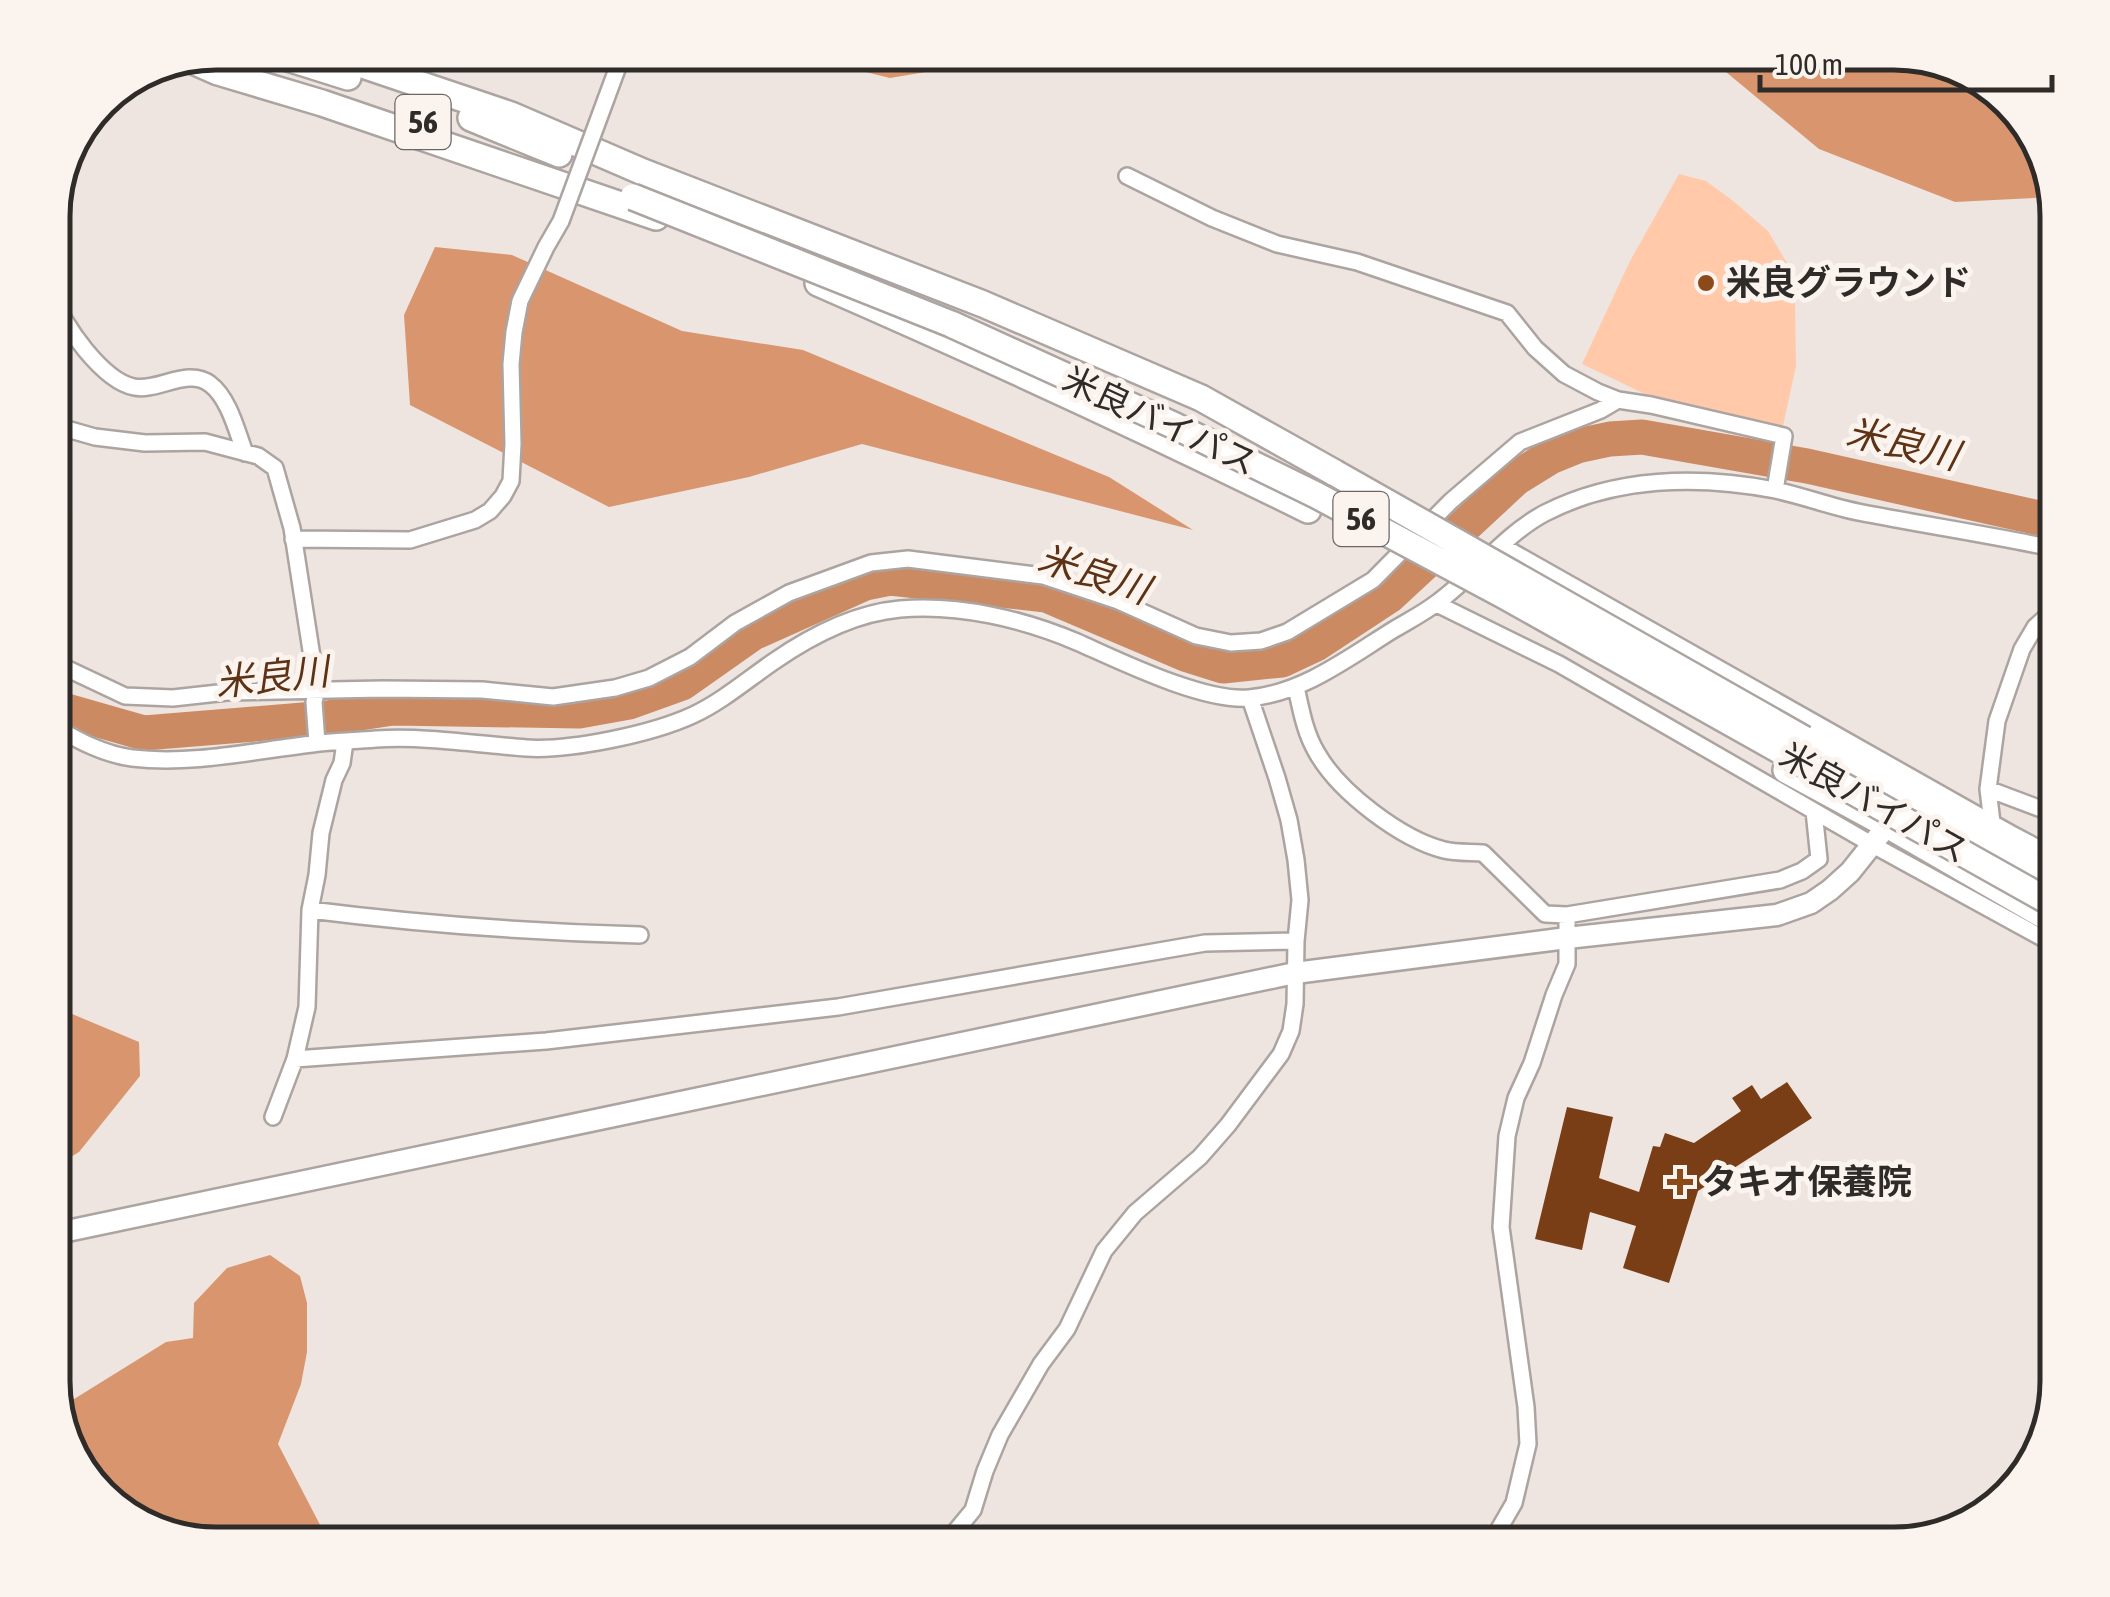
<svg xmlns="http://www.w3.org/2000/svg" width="2110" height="1597" viewBox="0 0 2110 1597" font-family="'Asap Condensed','Noto Sans JP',sans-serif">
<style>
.green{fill:#ffc9aa}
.forest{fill:#d9966e}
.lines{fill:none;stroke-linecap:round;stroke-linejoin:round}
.river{stroke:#cc8a62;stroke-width:35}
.building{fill:#793e15}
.minor-casing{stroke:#aca4a0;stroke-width:20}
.tertiary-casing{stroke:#aca4a0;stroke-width:25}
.primary-casing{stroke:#aca4a0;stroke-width:30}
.minor{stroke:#fff;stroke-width:15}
.tertiary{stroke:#fff;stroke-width:20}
.primary{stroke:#fff;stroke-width:25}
.minor-bridge-casing{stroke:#aca4a0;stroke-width:20;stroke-linecap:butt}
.primary-bridge-casing{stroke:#aca4a0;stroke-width:30;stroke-linecap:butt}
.minor-bridge{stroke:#fff;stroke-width:15}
.primary-bridge{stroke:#fff;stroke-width:25}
.poi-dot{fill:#8c491a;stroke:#fbf3ee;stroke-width:4}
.labels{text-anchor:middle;stroke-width:10;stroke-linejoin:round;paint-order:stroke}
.shield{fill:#fbf3ee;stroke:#6c6764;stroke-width:2.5}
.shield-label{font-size:32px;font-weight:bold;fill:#2e2b29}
.poi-label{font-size:35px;font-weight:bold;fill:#2e2b29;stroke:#fbf3ee;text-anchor:start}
.street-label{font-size:35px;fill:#2e2b29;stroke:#fbf3ee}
.water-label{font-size:38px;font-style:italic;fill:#5e3214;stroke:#fbf3ee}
.rim{fill:none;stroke:#2e2b29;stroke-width:5}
</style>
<rect width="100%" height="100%" fill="#eee5e1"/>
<path class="green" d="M1679,174l27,7 26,19 36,31 19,32 8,40 1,63 -13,60 -140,-33 -61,-29 48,-103z"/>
<path class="forest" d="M789,53h194l-4,10 -89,15z
M1703,53h192l99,34 47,57 12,53 -98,5 -136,-53z
M435,247l77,8 170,76 121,19 306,127 84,53 -331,-86 -113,33 -140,30 -199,-102 -6,-90z
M53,1006l86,36 1,34 -61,76 -26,16z
M270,1255l30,21 7,27v49l-6,32 -23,60 52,100h-115l-99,-34 -46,-56 -12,-45 108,-67 27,-4 1,-35 33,-35z"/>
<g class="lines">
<path class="river" d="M53,707l91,26 183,-15 66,-10 186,3 50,-9 53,-19 71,-50 112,-50 25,-5 156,17 139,59 38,12 59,-6 34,-16 73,-48 127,-118 34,-21 27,-11 33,-7 32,-2 165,29 250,56"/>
</g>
<path class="building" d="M1787,1082l25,36 -114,73 -29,92 -46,-15 13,-42 -46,-14 -8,38 -47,-11 32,-132 46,10 -14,61 40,14 14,-46 7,1 5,-14 29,10 47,-32 -9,-13 20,-13 9,14z"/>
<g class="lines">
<defs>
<path id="minor" d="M606,99l17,-46
M1127,176l85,42 65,26 80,18 150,51 28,35 29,26 34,18 20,8 33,5 133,31 -9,54
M53,296c9,28 50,85 81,91 23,5 54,-20 76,-3 19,14 27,48 35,69
M53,425l42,12 50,6 60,-1 53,14 17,12 17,60 25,161 -3,13 3,41
M293,539l117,1 65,-20 15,-9 13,-15 8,-15 2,-37 -2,-80 3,-32 6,-31 26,-54 15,-26
M1502,546l490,277
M1437,604l122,60 314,181 184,101
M53,662l72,34 48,2 54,-6 156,-3 99,1 71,7 62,-9 34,-10 41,-21 45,-34 54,-30 82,-30 37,-4 135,17 75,25 78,35 35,7 30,-2 26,-9 86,-52 78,-79 69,-59 81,-32 17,-10
M1296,687c5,23 9,46 21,66 22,39 84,86 127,97 12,3 27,2 39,3l62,61 22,1 213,-35 22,-9 17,-12 -5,-48
M53,726c25,14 49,28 79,32 60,7 120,-7 180,-14 21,-3 43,-3 64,-5 50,-3 100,5 150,9 44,3 126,-14 167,-33 28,-13 54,-35 80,-53 36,-25 82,-49 127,-53 59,-5 123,10 177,33 43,19 126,60 172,56 54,-5 99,-40 144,-68 15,-9 31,-17 45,-28 36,-26 67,-68 107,-89 70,-36 153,-38 230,-23 28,6 54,16 83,22 66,13 133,23 199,37
M1988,789l69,26
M2010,833l47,25
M2002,851l8,-18 -18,-10 -4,-34 9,-68 25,-72 13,-22 22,-20
M310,910c110,14 219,22 330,25
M295,1059l251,-18 292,-34 367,-64 91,-2
M273,1117l22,-58 12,-52 3,-97 7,-35 4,-42 13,-53 8,-17 3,-21
M945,1544l28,-34 12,-39 15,-36 41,-71 26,-35 37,-78 31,-38 65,-56 28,-32 53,-71 10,-23 4,-27 1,-63 4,-41 -4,-40 -7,-40 -12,-42 -27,-80
M1498,1544l1,-15 15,-26 14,-59 -2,-37 -25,-180 6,-91 9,-38 16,-35 22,-68 13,-31v-49"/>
<path id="tertiary" d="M53,1234l1242,-261 272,-35 210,-23 34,-12 19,-13 20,-18 44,-55"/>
<path id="primary" d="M272,53l76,24
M327,53l184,62 132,57 340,132 218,94 134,75
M193,61l25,11 104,31 334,114
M471,118l88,36
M818,283c165,72 328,147 490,227
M1804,739l253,142
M1786,770l103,56 168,97"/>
</defs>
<use href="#minor" class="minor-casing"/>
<use href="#tertiary" class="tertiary-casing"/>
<use href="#primary" class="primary-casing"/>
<use href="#minor" class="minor"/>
<use href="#tertiary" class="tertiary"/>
<use href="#primary" class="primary"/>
<defs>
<path id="minor-bridge" d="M561,221l45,-122"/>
<path id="primary-bridge" d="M633,197l318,127 224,102 141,69 187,100 554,311
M1335,473l469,266"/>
</defs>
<use href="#minor-bridge" class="minor-bridge-casing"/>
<use href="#primary-bridge" class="primary-bridge-casing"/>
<use href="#minor-bridge" class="minor-bridge"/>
<use href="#primary-bridge" class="primary-bridge"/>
</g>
<g class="poi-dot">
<circle cx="1706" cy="283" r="10"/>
<path d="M1675 1167h10v10h10v10h-10v10h-10v-10h-10v-10h10z"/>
</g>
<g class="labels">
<g class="shield">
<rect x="395.5" y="95" width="55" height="54" rx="8"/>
<rect x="1333.5" y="492" width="55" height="54" rx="8"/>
</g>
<g class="shield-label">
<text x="423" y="133">56</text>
<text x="1361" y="530">56</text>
</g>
<g class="poi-label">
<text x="1726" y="295">米良グラウンド</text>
<text x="1702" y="1194">タキオ保養院</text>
</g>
<g class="street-label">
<text transform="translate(1160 421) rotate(25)" y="12">米良バイパス</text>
<text transform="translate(1874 803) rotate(29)" y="12">米良バイパス</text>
</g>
<g class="water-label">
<text transform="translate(1903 444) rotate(13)" y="13">米良川</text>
<text transform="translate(1094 574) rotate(18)" y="13">米良川</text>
<text transform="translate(272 677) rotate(-6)" y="13">米良川</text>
</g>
</g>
<path d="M0 0H2110V1597H0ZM216 70H1894A146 146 0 0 1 2040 216V1381A146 146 0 0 1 1894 1527H216A146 146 0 0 1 70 1381V216A146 146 0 0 1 216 70Z" fill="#fbf3ee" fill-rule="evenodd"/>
<path class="rim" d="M216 70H1894A146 146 0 0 1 2040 216V1381A146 146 0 0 1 1894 1527H216A146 146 0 0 1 70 1381V216A146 146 0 0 1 216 70Z"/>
<path d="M1760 75v15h292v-15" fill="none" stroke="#2e2b29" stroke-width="5"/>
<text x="1775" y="75" font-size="30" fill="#2e2b29" stroke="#fbf3ee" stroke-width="8" paint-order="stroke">100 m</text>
</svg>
